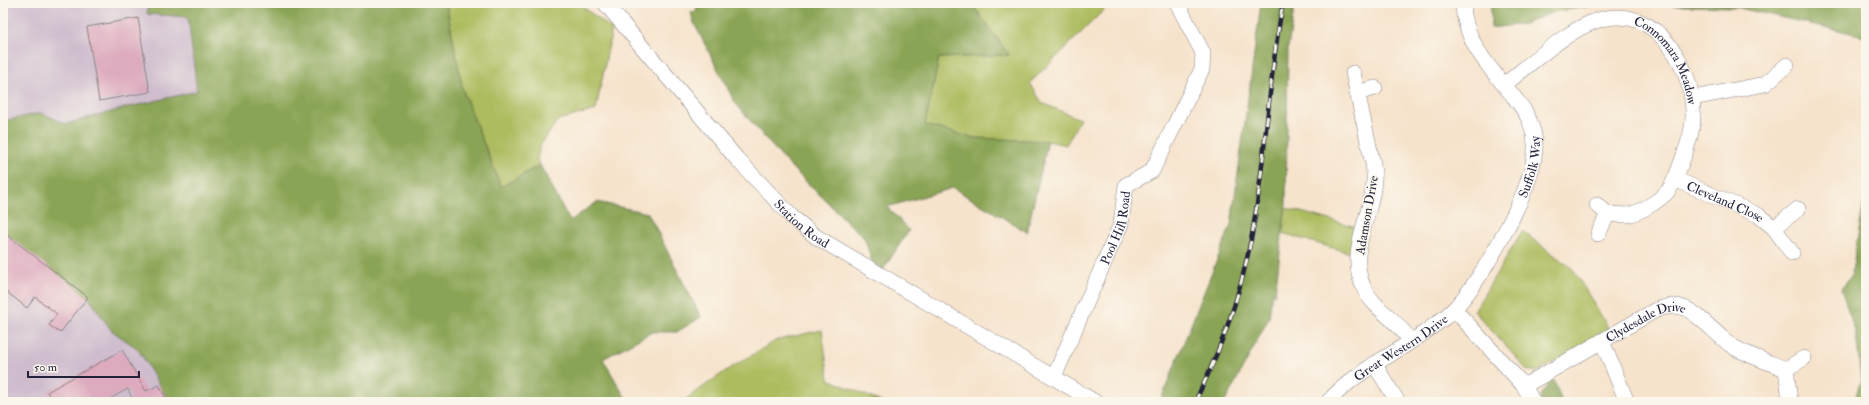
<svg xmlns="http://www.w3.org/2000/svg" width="1869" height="405" viewBox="0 0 1869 405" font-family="'IM FELL Double Pica',serif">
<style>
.industrial{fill:#cfbdce}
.green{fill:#adbc5e;stroke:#686f4c}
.forest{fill:#8aa455;stroke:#566348}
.building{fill:#ddaabe}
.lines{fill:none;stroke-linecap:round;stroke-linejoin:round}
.street-casing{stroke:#8c8284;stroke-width:16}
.street{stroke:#fff;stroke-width:15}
.rail-casing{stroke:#22223b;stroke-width:4.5}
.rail{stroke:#fbf7ec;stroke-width:3;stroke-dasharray:9;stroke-linecap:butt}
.labels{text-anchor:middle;stroke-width:3.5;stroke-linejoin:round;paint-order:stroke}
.street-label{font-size:13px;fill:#22223b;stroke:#fbf7ec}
</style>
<rect width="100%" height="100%" fill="#fbf7ec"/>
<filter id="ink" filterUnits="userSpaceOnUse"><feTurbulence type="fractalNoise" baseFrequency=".025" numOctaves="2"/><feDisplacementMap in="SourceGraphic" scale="8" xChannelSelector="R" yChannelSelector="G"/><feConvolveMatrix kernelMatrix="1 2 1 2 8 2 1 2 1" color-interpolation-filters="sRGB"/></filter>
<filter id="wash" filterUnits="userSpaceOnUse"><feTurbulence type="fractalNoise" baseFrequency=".012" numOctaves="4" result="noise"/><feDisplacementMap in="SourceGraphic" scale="16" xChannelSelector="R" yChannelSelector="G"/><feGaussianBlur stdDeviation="0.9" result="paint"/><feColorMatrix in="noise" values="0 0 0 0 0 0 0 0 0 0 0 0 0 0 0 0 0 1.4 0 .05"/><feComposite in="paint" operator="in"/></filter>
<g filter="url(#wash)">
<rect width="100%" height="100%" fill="#f6e3cc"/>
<path class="industrial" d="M3,3h145l-1,11 41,3 9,74 -72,17 -59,16 -25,-11 -38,8z
M3,234l85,63 23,33 27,19 31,53h-166z"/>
<path class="green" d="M446,3h132l34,26 -16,81 -38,10 -18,26 -3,14 3,5 -39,22 -38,-96z
M971,3h140l-81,80 12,20 38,16 -14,26 -18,-4 -74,-3 -49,-13 14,-67 70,-3z
M1286,208l70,19 -6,26 -68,-20z
M1522,231l51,38 36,60 -72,43 -10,-2 -53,-59z
M822,330l7,49 52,23h-199l45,-32 50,-30z"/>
<path class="forest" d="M148,3h298l17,88 38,96 39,-22 30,56 27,-19 51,11 53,104 -24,15h-25l-49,27 25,43h-459l-31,-53 -27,-19 -23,-33 -85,-63v-113l38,-8 25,11 59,-16 72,-17 -9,-74 -41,-3z
M695,3h276l38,52 -70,3 -14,67 49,13 74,3 -21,91 -74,-44 -66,19 22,23 -26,40 -11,-8 -7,-23 -80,-78 -50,-58 -41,-80 -3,-10 6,-3z
M1261,3h34l-7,44 -2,157 -11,90h-3l-3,24 -44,84h-65l71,-177z
M1491,3h375v38l-2,-5 -129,-29 -89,-2 -42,-1 -50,8 -30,12 -33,4z
M1866,189v213h-12l7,-22 -5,-46 -15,-45 10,-12z
M1554,380l8,22h-20l-2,-4 8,-14z"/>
<g id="blocks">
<path class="building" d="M138,18l12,74 -51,9 -12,-74z
M3,232l85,65 -28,36 -11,-8 8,-11 -22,-17 -8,11 -24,-19z
M122,350l24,41 13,-6 9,17h-43l7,-4 -4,-9 -24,13h-51l-6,-10z"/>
</g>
</g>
<g filter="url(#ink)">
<use href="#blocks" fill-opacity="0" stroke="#8c8284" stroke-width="1"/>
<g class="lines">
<defs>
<g id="street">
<path id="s1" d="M605,3l132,156 55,58 23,19 280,166"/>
<path d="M1353,73l20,91c0,5 2,10 1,15 -1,36 -27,71 -11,107 10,24 35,33 47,55"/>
<path id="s2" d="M1504,85c27,-21 70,-62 103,-67 51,-9 85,49 86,93 1,17 -5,33 -11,50 -4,10 -7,21 -14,30 -9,10 -28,22 -41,24 -6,0 -13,-1 -19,-1"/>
<path d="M1357,93l18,-5"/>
<path d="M1693,98l72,-14 22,-19"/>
<path id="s3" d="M1675,179l83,36 16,13 18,25"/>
<path d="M1597,205l11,9 -10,20"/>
<path d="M1774,228l24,-19"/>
<path d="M1454,309l70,77 9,16"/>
<path d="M1602,341l25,61"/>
<path d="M1374,364l24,38"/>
<path id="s4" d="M1054,377l67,-153 5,-39 26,-14 50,-102 1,-16 -26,-50"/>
<path id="s5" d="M1524,386l130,-75c10,-4 19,-7 30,-3 13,4 34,28 48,38 17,10 36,16 54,23"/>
<path d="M1790,400l-4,-31 18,-11"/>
<path id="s6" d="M1328,402c30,-34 73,-50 108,-78 6,-4 13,-10 18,-15 27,-28 75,-113 80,-152 2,-10 1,-22 -3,-32 -3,-11 -10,-19 -17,-28 -23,-28 -51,-56 -51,-94"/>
</g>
</defs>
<use href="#street" class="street-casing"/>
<use href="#street" class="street"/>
<defs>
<path id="rail" d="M1195,402c32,-65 52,-126 62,-198 10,-67 13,-135 26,-201"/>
</defs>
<use href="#rail" class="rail-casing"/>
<use href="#rail" class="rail"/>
</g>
</g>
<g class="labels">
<g class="street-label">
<text dy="5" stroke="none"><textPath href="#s2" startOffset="206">Connomara Meadow</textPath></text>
<text dy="5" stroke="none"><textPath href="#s6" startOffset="320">Suffolk Way</textPath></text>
<text dy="5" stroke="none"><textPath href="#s3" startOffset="55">Cleveland Close</textPath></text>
<text transform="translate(1366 215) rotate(-80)" y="5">Adamson Drive</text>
<text dy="5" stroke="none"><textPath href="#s1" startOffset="296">Station Road</textPath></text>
<text dy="5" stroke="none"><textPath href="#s4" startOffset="162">Pool Hill Road</textPath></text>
<text dy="5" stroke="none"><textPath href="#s5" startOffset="139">Clydesdale Drive</textPath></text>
<text dy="5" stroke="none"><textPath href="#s6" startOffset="91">Great Western Drive</textPath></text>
</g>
</g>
<rect width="1869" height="405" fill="none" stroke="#fbf7ec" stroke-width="16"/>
<path d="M28 371v6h111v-6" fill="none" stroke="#22223b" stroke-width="2"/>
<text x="34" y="371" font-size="12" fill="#22223b" stroke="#fbf7ec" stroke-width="3" paint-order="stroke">50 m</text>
</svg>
